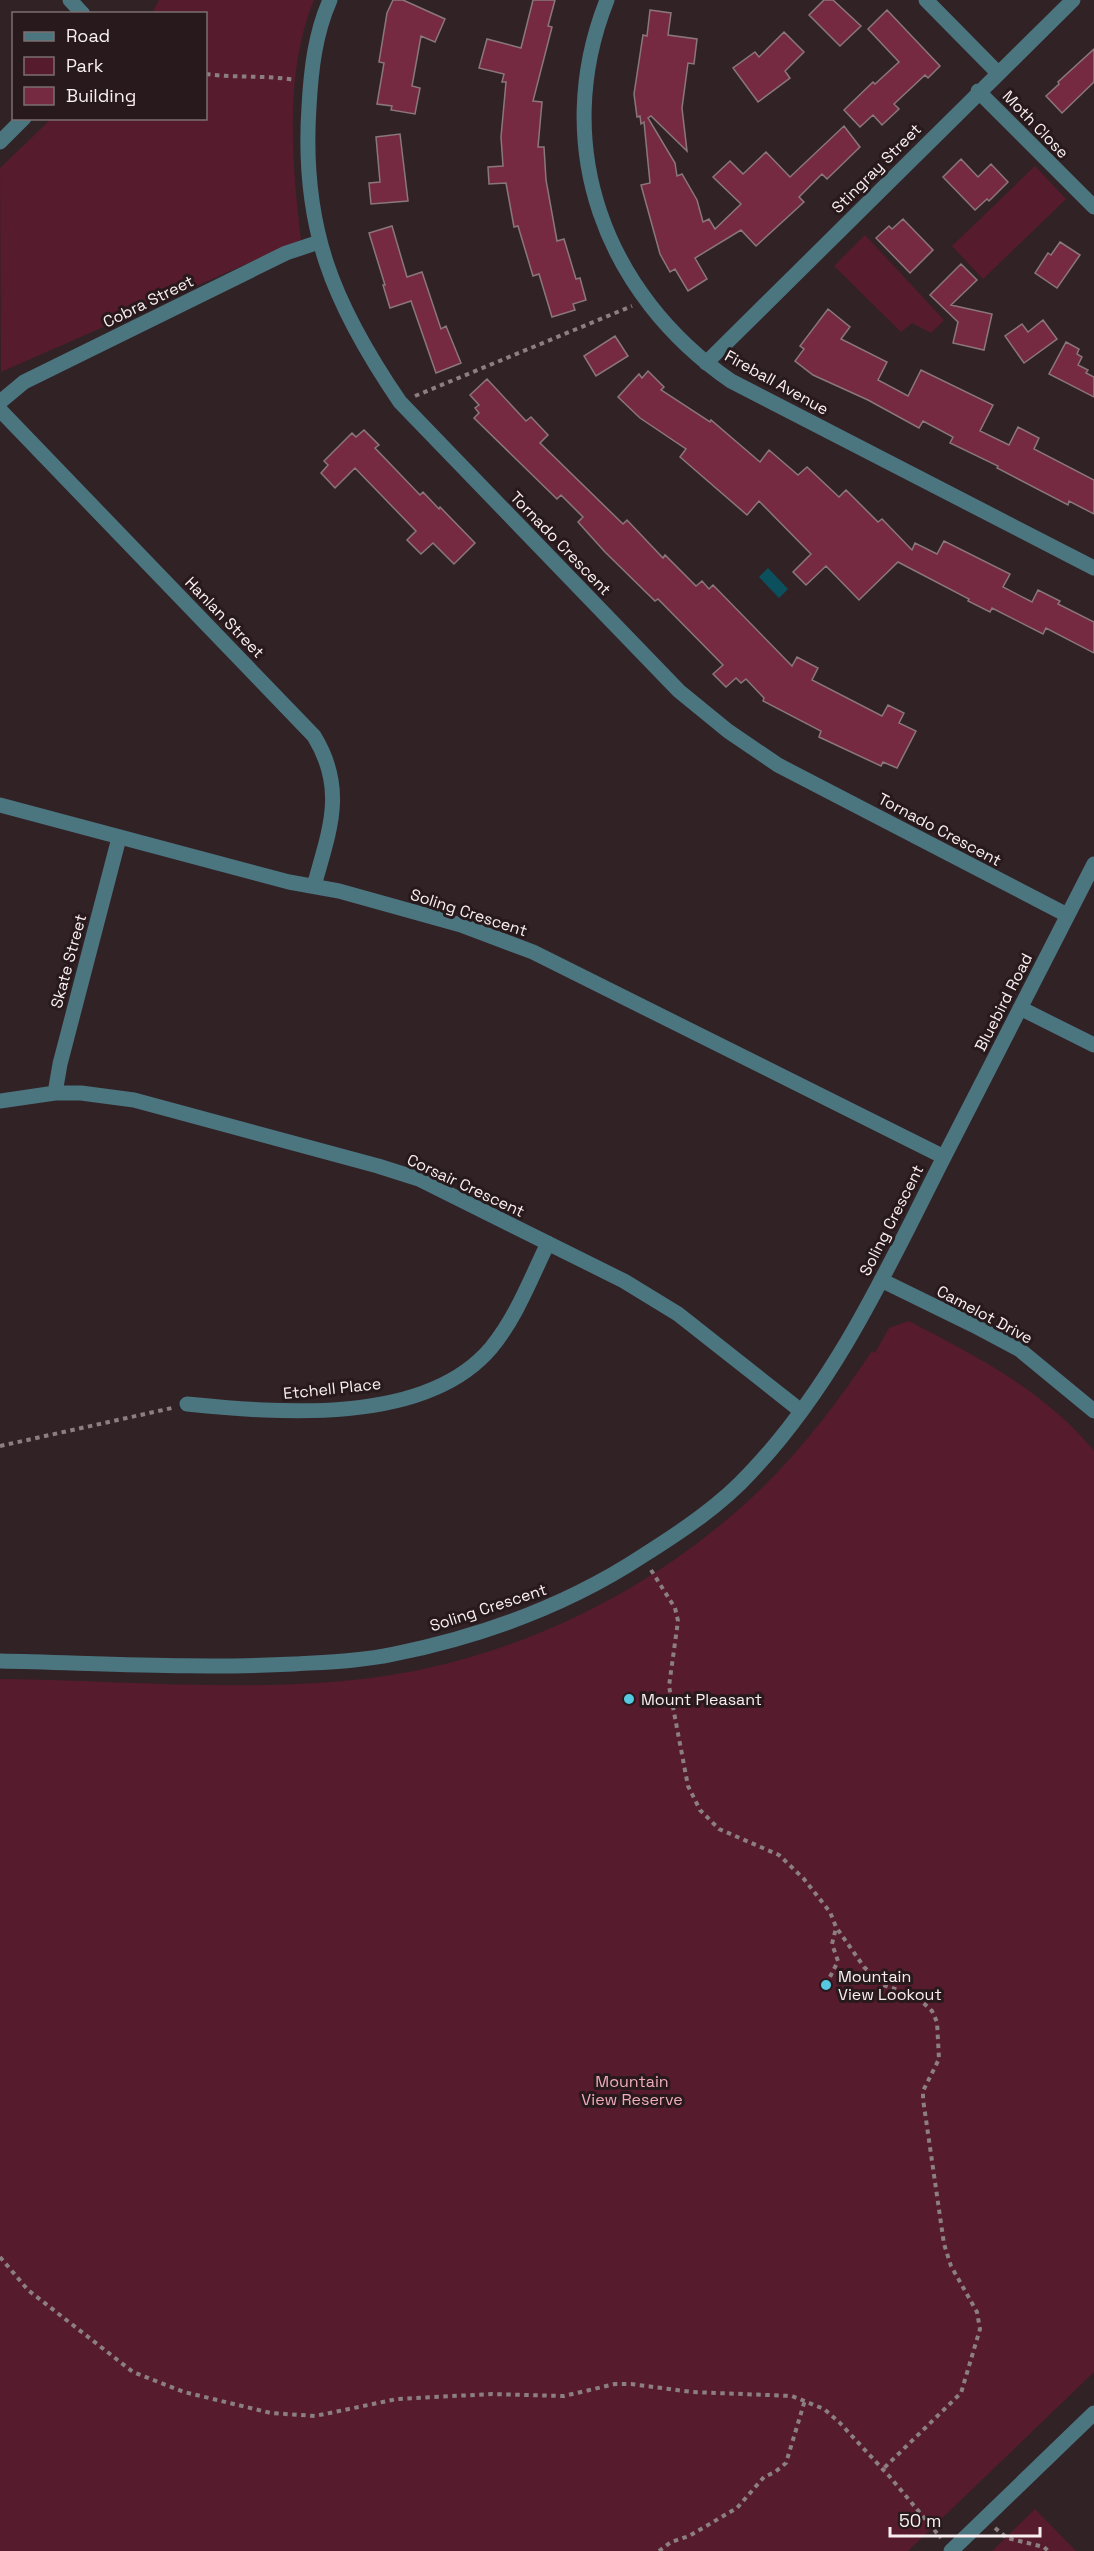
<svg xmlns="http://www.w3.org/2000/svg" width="1094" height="2551" viewBox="0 0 1094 2551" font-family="'Space Grotesk',sans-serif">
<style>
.green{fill:#571b2e}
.water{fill:#0b505c}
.building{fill:#762a42;stroke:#8a777b;stroke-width:1.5}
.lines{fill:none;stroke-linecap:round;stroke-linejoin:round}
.path{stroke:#8b7f82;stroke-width:4;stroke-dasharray:4.5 4.5;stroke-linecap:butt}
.minor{stroke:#4b757f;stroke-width:15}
.poi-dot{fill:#56c9e1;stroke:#27191c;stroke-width:2}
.labels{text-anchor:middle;stroke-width:6;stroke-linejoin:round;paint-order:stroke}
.street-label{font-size:16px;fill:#f9eff1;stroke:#27191c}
.poi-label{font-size:16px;fill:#f9eff1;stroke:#27191c;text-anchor:start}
.park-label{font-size:16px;fill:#f1acbc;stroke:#27191c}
</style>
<rect width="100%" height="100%" fill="#312226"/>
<path class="green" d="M159,0h155c-30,72 -22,165 -13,240l-300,132 -1,-204 51,-49 155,-1v-104l-54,-1z
M1035,166l31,33 -83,80 -31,-33z
M865,235l79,85 -13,13 -19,-10 -11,9 -67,-66z
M909,1321c68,36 135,69 185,130v921l-186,179h-908v-872c117,1 236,13 353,1 152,-15 301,-87 410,-193 42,-41 76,-87 109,-136l3,2 14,-25z
M1035,2509l41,42h-84z"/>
<path class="water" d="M768,568l20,21 -9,9 -20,-21z"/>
<path class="building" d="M393,0h10l42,19 -10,23 -14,-6 -9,50 8,2 -5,26 -24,-4 1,-4 -15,-2 7,-41 -5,-1 8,-49z
M533,0h22l-7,26 4,1 -19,74 9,1 -4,45h6l2,33 11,61 7,-2 12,40 4,-1 6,22 -13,4 2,6 -23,7 -13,-43 -6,2 -15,-50 -4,1 -8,-44 -17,1 -1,-17 15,-1 -2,-29 5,-55h-4l2,-8 -25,-6 8,-29 34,9z
M824,0h9l28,26 -21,20 -31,-31z
M650,10l21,3 -3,22 29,4 -3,25 -6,-1 -6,45 5,43 -36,-35 -3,2 27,45 2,13 5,-2 15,26 6,22 6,-3 6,10 26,-25 -28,-27 17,-16 13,13 23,-22 24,25 54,-51 16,21 -33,32 -5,-5 -23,23 5,5 -48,44 -15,-16 -46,28 12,21 -19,12 -13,-22 -5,3 -10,-18 -19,-69 9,-2 -6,-61 -3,2 -1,-8 -3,1 -3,-23 9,-59 4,1z
M887,10l53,56 -12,12 -3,-3 -31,29 5,5 -17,16 -9,-10 -13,12 -16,-17 29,-28 2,2 24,-22 -31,-33z
M784,32l20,20 -19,19 5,7 -32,24 -25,-34 22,-16 4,5z
M1094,49v33l-32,31 -16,-17 13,-12 -1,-2z
M400,134l8,67 -37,3 -2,-21 11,-1 -4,-45z
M961,159l17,18 13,-13 17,18 -19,19 -2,-2 -12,11 -32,-33z
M903,219l30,31 -23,23 -34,-35 13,-12 3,3z
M392,226l15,51 15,-5 19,57 5,-3 15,37 -25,10 -25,-72 -21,7 -7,-23h2l-16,-52z
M1060,242l20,13 -23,33 -22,-15 13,-20 3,2z
M961,264l16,16 -26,25 41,9 -8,36 -31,-7 5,-21 -28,-27z
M828,309l22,18 -9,12 46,23 -9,18 30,16 13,-26 72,35 -13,26 29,14 9,-18 21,11 -5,11 60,31v34l-25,-13 -1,4 -71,-37 1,-2 -48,-23 3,-6 -30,-16 -4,7 -51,-28 -55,-25 -18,-14 9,-12 -4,-3z
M1043,320l14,19 -33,24 -19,-27 17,-12 6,8z
M615,336l13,20 -32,20 -12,-20z
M1066,342l13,7 -2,5 5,3 -4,8 10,5 -2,3 8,4v20l-45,-23z
M648,371l16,16 -3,3 49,32 1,-2 49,42 9,-12 29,25 9,-8 32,30 7,-7 32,32 4,-3 30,31 3,-7 22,11 7,-13 66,33 -7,13 29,15 6,-12 22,11 -2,3 36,18v31l-48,-25 -3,6 -51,-26 -2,4 -22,-11 1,-2 -71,-37 -39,38 -33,-34 -20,19 -13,-13 18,-18 -52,-53 -12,14 -67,-58 6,-8 -46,-31 -22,-21 21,-23 3,4z
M487,379l39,42 5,-4 17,18 -8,8 83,81 4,-4 36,38 2,-3 31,31 6,-5 7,8 4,-4 79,81 5,-9 21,11 -6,12 70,36 6,-11 16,8 -5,10 17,8 -19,37 -14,-6 -2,4 -62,-29 2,-6 -58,-30 1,-3 -18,-19 -5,4 -5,-5 -10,9 -13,-13 10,-9 -65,-66 -3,2 -50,-49 -27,-30 5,-5 -22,-22 -4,4 -83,-81 5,-5 -4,-5 4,-3 -9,-10z
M364,430l15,15 -4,3 45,47 3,-3 16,17 1,-2 35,36 -21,21 -21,-21 -12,11 -14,-14 9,-9 -61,-63 -20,20 -14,-15 7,-8 -4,-4 28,-28 4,4z"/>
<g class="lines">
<path class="path" d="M206,74c29,4 59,1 89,6
M415,396l217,-90
M0,1446l172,-38
M651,1570l24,38 3,13 -9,65 19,100 12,24 19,19 60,26 25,24 26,33 6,15 28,40 19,18 33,11 16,15 5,11 2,37 -16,32v8l21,145 7,22 26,46 3,17 -19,64 -78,76
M826,1985l12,-24 -6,-17 4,-16
M0,2257l28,33 105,82 51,20 87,21 44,3 82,-17 95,-5 72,2 51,-12h16l61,8 100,4 32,13 15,13 51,55 51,61
M995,2528l12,10 37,9 4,4
M659,2551l12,-9 18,-6 48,-28 27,-31 11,-5 11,-9 19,-63"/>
<path class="minor" d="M70,0l13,14
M330,0c-15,34 -19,70 -21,107 -8,120 24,197 91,295l279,289 49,40 50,34 289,150
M607,0c-58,146 -2,294 124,381l363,187
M926,0l71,72
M978,91l116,116
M0,142l24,-24
M706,363l367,-363
M0,402l24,-20 262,-129 33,-11
M0,410l314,326c33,54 15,95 0,150
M0,805l289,77 50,9 122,34 72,27 411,205c-56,110 -107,224 -193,315 -30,33 -69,59 -107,83 -76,50 -161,81 -250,99 -32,7 -67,8 -100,10 -97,5 -196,-1 -294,-3
M1020,1008l74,37
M55,1093l5,-29 59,-226
M0,1101l55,-8h26l53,7 244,66 41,13 205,102 54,33 123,97
M944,1157l150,-293
M881,1280l92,45 47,25 74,61
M187,1404c91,9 238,22 304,-56 25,-30 40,-70 57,-105
M951,2551l143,-138"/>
</g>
<g class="poi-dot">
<circle cx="629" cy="1699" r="6"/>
<circle cx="826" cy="1985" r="6"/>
</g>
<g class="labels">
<g class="street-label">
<text transform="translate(1036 124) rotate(46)" y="6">Moth Close</text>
<text transform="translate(876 168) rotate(-45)" y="6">Stingray Street</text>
<text transform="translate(148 301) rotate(-26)" y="6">Cobra Street</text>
<text transform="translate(777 382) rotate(29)" y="6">Fireball Avenue</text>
<text transform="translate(561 543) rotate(46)" y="6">Tornado Crescent</text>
<text transform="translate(225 617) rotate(46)" y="6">Hanlan Street</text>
<text transform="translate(940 829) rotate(28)" y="6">Tornado Crescent</text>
<text transform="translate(469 912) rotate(18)" y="6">Soling Crescent</text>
<text transform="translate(68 961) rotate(-75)" y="6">Skate Street</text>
<text transform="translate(1003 1002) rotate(-63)" y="6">Bluebird Road</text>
<text transform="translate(466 1185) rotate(25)" y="6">Corsair Crescent</text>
<text transform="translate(891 1220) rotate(-63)" y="6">Soling Crescent</text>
<text transform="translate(985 1314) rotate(28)" y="6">Camelot Drive</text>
<text transform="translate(332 1388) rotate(-6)" y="6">Etchell Place</text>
<text transform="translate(488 1607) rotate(-18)" y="6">Soling Crescent</text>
</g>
<g class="poi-label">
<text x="641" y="1705">Mount Pleasant</text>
<text x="838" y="1982">Mountain<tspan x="838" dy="18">View Lookout</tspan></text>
</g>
<g class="park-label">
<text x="632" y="2087">Mountain<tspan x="632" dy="18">View Reserve</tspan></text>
</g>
</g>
<rect x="12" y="12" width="195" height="108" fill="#27191c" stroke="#7b6f71" stroke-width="1.5"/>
<rect x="24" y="32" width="30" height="9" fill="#4b757f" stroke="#7b6f71" stroke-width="1.5"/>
<text x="66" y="42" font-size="18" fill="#f9eff1">Road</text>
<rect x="24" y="57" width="30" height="18" fill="#571b2e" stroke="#7b6f71" stroke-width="1.5"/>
<text x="66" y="72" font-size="18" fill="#f9eff1">Park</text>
<rect x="24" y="87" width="30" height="18" fill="#762a42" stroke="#7b6f71" stroke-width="1.5"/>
<text x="66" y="102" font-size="18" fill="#f9eff1">Building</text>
<path d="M890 2527v9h150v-9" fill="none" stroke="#f9eff1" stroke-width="3"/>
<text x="899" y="2527" font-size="18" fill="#f9eff1" stroke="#27191c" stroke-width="4.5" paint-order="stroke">50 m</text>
</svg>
